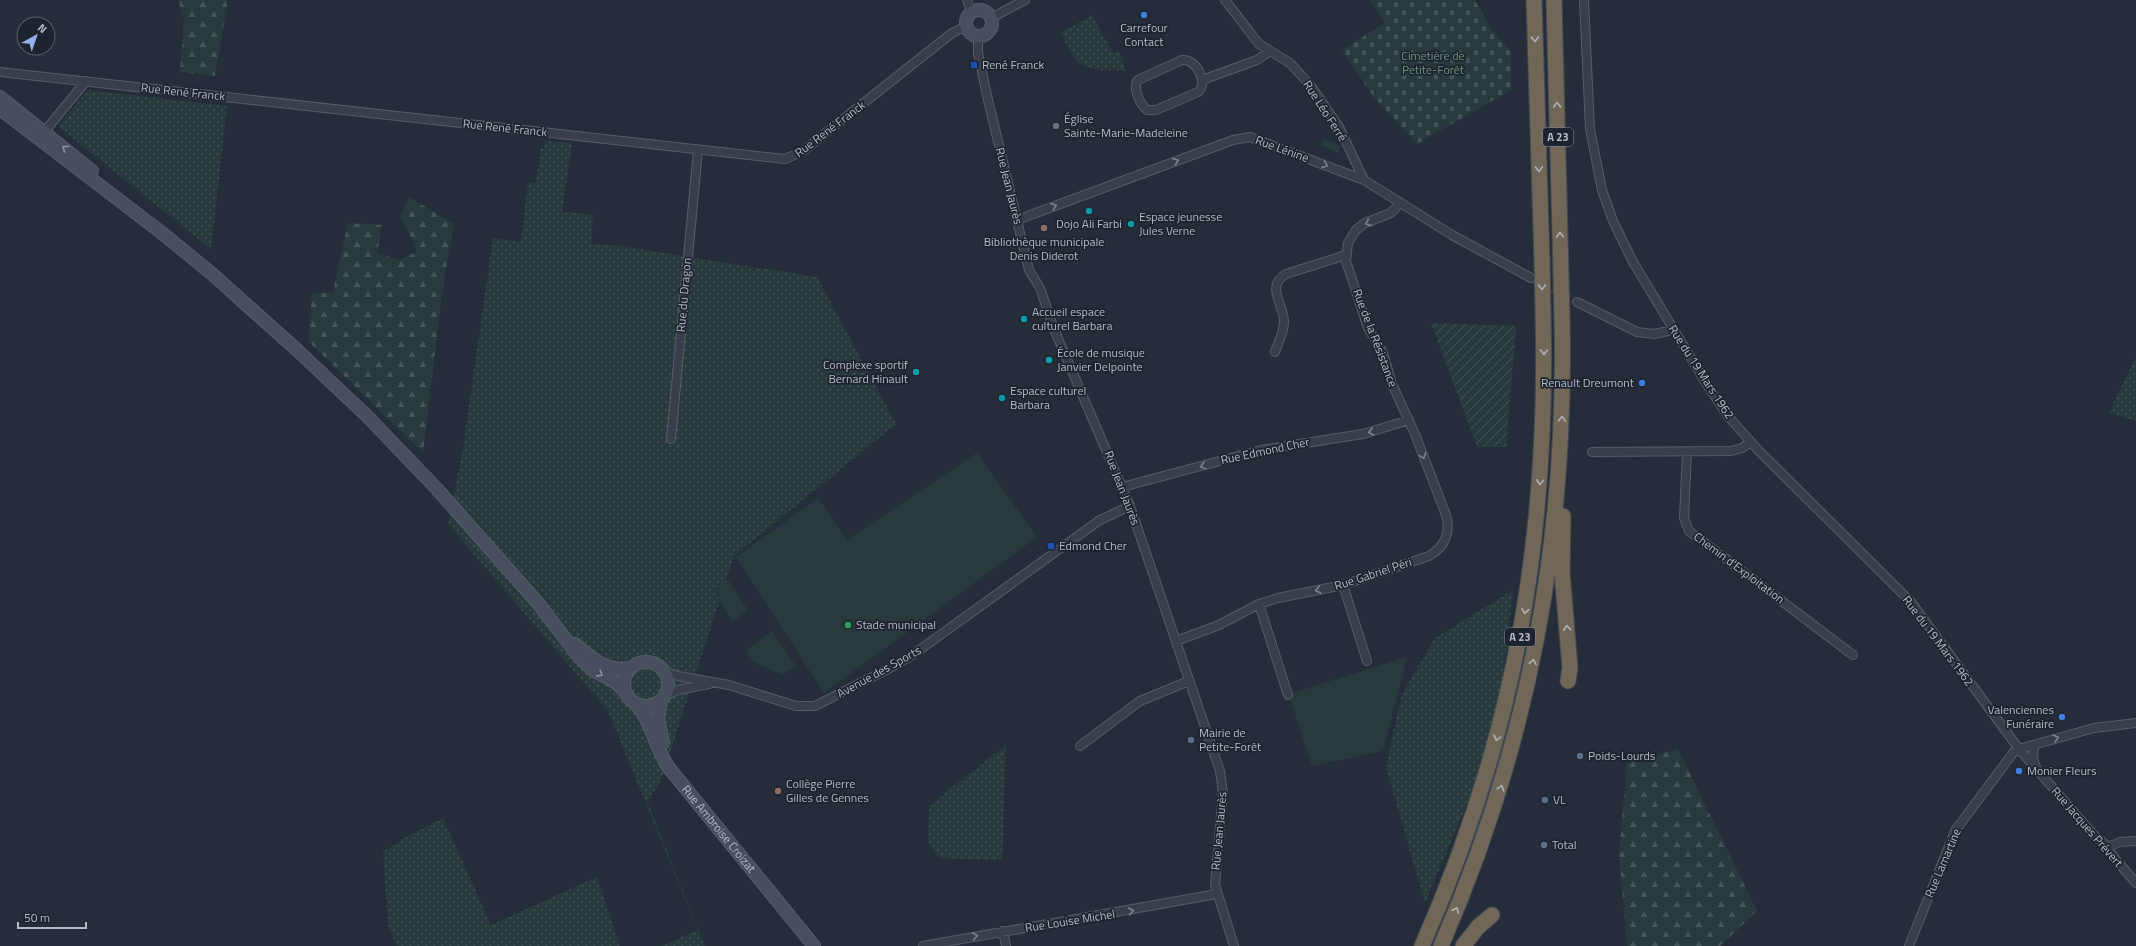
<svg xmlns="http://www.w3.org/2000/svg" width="2136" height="946" viewBox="0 0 2136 946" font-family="'Titillium Web',sans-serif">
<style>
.grass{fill:url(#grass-dots)}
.forest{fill:url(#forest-firs)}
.cemetery{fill:url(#cemetery-stones)}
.park{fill:#283a3c}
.garden{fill:url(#garden-furrows)}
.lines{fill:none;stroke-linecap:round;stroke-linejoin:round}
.street-tunnel{stroke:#3a424f;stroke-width:8;stroke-dasharray:8 4;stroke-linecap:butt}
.street-casing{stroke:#575d68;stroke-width:10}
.secondary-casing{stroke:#575d68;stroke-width:14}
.highway-casing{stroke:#444a55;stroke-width:17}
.street{stroke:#393f4a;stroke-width:8}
.secondary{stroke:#474e5d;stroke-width:12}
.highway{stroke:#706756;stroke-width:15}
.highway-bridge-casing{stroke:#444a55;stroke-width:17;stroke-linecap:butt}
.highway-bridge{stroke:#706756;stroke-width:15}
.oneway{stroke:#adb2bb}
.oneway2{stroke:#8e94a1}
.oneway3{stroke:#7d838e}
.shop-dot{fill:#3f7fe0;stroke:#1e242f;stroke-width:1.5}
.transit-dot{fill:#1a4fb4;stroke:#1e242f;stroke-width:1.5}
.worship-dot{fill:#6b7280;stroke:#1e242f;stroke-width:1.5}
.culture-dot{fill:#0f9aa8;stroke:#1e242f;stroke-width:1.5}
.education-dot{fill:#8d6e63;stroke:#1e242f;stroke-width:1.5}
.leisure-dot{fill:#2e9e5b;stroke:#1e242f;stroke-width:1.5}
.service-dot{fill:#5c6f8a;stroke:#1e242f;stroke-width:1.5}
.labels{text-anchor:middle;stroke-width:3.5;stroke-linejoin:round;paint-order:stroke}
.shield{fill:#1e242f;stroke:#878d99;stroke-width:1}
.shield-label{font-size:11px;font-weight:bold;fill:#b4bac6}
.poi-label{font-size:12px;fill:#b4bac6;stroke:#1e242f;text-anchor:start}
.park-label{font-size:12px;fill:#6d9578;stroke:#1e242f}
.street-label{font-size:12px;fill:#b4bac6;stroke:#1e242f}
</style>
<defs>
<pattern id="grass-dots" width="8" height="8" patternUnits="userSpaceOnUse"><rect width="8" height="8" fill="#283a3c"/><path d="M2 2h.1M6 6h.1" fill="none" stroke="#455457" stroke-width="1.8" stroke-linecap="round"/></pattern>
<pattern id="forest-firs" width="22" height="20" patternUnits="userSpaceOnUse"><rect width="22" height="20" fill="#283a3c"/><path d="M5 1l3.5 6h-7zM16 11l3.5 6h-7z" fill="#455457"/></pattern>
<pattern id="cemetery-stones" width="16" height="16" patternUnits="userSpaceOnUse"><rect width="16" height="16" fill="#283a3c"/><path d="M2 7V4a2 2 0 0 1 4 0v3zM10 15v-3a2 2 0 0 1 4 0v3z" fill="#455457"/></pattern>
<pattern id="garden-furrows" width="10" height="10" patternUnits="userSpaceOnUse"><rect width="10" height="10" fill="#283a3c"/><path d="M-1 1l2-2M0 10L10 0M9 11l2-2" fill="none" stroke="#455457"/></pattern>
</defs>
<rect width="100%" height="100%" fill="#252d3a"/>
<path class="grass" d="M1092,15l21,38 6,-2 7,21c-6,-3 -15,-2 -22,-2 -29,-1 -31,-14 -43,-37z
M88,90l139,16 -16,143 -153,-123z
M545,141l27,2 -10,68 31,4 -2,29 29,2 197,31 79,147 -162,132 -74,227 -13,18 58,145h-44l37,-16 -90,-219 -160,-187 14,-69 31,-217 28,4 7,-60 8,1 5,-35 3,1z
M2136,357v64l-27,-8z
M1513,590l-11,98 -27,97 -50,118 -39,-136 16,-73 33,-56z
M1006,745l-4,115 -62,-2 -12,-15 1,-37z
M443,818l48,107 106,-48 23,69h-223l-9,-21 -5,-73 23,-15z"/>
<path class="forest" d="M178,0h50l-13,76 -35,-4 4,-52z
M409,197l45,27 -11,62 -20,167 -115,-112 4,-47 21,-2 15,-69 34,2 -5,28 23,7 16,-8 -2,-10 -14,-25z
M1678,749l79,162 -37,35h-93l-8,-92 8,-91z"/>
<path class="cemetery" d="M1370,0h105l16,29 20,23v38l-94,54 -44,-48 -31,-46 43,-27z"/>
<path class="park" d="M1324,139l17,7 -3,7 -17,-8z
M977,453l60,84 -213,156 -88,-136 82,-59 29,42z
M728,580l20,30 -15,11 -20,-30z
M772,631l24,35 -14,9 -29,-13 -7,-12z
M1407,657l-24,94 -71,15 -22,-67 2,-6z"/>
<path class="garden" d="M1431,323l85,3 -10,121h-29z"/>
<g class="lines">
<path class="street-tunnel" d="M1531,278l46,24"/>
<defs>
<path id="street" d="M967,0l5,13
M1225,0l34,44 31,19 21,23 28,41 25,53
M1584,0l6,129 12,61 11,31 20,41 73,121 22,33 30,34 153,152 108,147 73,84 14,12 11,16 19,22
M991,18l34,-18
M978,36v17l10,47 41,170 11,18 14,41 76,177 90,265 3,22 -8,92 19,61
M1182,60c14,-2 27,23 16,32l-42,18h-9c-7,-6 -15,-22 -9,-30z
M0,72l785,87 18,-8 149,-118 15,-7
M1202,80l55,-20 13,-9
M41,136l45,-55
M1017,220l216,-80 17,-3 114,43 88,55 79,43
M1577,302l60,30 17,2 19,-4
M1275,352c3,-9 9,-20 9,-30 0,-17 -19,-36 2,-48l60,-19
M671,439l27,-289
M1592,452l139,-1 11,-3 9,-6
M1687,452l-3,66 5,13 164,124
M1122,487l139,-37 102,-16 46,-14
M1343,585l24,76
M1259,604l29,91
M1176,641l43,-16 40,-21 19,-6 65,-13 86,-29c16,-9 22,-24 17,-41l-31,-81 -23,-50 -9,-31 -15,-25 -22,-67 2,-18 8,-13 9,-7 26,-10 9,-10
M664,671l14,5 51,9 67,21h19l75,-38 21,-12 189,-136 30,-14
M665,696l13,-6 31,-6
M2034,745l-1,13 3,9
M1080,746l60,-45 49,-20
M2108,847l12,-5 16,-1
M1003,931l3,15
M923,946l294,-52
M1909,946l46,-115 58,-78 6,-4 75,-21 42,-5"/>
<g id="secondary">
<circle cx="979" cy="23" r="13"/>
<path d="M0,97l92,74"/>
<path d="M0,109l162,124 49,40 86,77 70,66 70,73 100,113 43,56 13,12 22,12 10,9"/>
<path d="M575,644c19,15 30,28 55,24"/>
<circle cx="646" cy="684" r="22"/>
<path d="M661,701l-3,18 5,24"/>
<path id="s1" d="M636,704c16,18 19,44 33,64l145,178"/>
</g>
<path id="highway" d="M1534,0l8,261
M1554,0l7,274
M1563,516l-1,56 8,96 -2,13
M1422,946c92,-208 127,-406 121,-633
M1441,946c88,-202 126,-407 121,-627
M1463,946l15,-19 14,-12"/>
</defs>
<use href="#street" class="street-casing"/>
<use href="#secondary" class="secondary-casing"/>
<use href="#highway" class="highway-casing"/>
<use href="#street" class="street"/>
<use href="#secondary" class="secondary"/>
<use href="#highway" class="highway"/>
<defs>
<path id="highway-bridge" d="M1542,261l1,52
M1561,274l1,45"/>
</defs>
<use href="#highway-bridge" class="highway-bridge-casing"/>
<use href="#highway-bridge" class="highway-bridge"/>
</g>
<defs><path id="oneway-chevron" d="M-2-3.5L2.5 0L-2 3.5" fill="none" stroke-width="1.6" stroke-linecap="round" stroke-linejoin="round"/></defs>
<g class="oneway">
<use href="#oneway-chevron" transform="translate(1535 39) rotate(88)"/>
<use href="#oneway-chevron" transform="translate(1557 105) rotate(-92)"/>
<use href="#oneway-chevron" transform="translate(1539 169) rotate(88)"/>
<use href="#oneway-chevron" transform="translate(1560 235) rotate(-91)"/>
<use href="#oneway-chevron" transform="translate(1542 287) rotate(88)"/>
<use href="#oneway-chevron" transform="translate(1544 352) rotate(91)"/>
<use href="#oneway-chevron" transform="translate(1562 419) rotate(-88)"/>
<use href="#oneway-chevron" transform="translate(1540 482) rotate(94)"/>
<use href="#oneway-chevron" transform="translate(1525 611) rotate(100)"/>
<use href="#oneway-chevron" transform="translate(1567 628) rotate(-95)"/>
<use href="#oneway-chevron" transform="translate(1533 662) rotate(-79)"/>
<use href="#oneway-chevron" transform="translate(1497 738) rotate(105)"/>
<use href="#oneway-chevron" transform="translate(1501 788) rotate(-73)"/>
<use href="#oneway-chevron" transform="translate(1456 910) rotate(-67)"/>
</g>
<g class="oneway2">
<use href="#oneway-chevron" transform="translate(65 148) rotate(-142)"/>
<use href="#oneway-chevron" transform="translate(600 674) rotate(30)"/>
</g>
<g class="oneway3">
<use href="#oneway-chevron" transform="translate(1176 161) rotate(-20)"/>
<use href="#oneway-chevron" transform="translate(1325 165) rotate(21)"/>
<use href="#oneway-chevron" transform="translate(1054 206) rotate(-20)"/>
<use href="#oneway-chevron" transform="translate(1368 223) rotate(157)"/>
<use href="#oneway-chevron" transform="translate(1371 432) rotate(167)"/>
<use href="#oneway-chevron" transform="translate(1423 456) rotate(69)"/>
<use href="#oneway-chevron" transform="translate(1203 466) rotate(165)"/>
<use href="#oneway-chevron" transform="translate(1318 590) rotate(169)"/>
<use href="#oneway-chevron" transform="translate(2056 738) rotate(-16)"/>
<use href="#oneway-chevron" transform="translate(1131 911) rotate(-10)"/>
<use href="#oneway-chevron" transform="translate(975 936) rotate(-10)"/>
</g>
<g class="shop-dot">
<circle cx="1144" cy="15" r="4"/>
<circle cx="1642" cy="383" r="4"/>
<circle cx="2062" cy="717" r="4"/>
<circle cx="2019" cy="771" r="4"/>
</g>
<g class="transit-dot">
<rect x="970" y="61" width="8" height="8" rx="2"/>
<rect x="1047" y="542" width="8" height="8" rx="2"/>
</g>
<circle class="worship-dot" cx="1056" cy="126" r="4"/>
<g class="culture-dot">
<circle cx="1089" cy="211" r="4"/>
<circle cx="1131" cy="224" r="4"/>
<circle cx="1024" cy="319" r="4"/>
<circle cx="1049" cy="360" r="4"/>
<circle cx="916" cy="372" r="4"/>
<circle cx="1002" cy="398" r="4"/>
</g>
<g class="education-dot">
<circle cx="1044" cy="228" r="4"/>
<circle cx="778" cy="791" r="4"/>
</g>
<circle class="leisure-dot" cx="848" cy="625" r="4"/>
<g class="service-dot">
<circle cx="1191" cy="740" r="4"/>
<circle cx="1580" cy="756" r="4"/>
<circle cx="1545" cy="800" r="4"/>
<circle cx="1544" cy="845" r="4"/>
</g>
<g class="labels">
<g class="shield">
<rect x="1543" y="128" width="30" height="18" rx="3"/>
<rect x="1505" y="628" width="30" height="18" rx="3"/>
</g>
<g class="shield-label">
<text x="1558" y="141">A 23</text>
<text x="1520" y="641">A 23</text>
</g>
<g class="poi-label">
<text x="1144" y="32" text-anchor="middle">Carrefour<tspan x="1144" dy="14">Contact</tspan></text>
<text x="982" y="69">René Franck</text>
<text x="1064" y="123">Église<tspan x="1064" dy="14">Sainte-Marie-Madeleine</tspan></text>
<text x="1139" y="221">Espace jeunesse<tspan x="1139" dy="14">Jules Verne</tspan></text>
<text x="1089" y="228" text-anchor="middle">Dojo Ali Farbi</text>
<text x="1044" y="246" text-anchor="middle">Bibliothèque municipale<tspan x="1044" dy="14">Denis Diderot</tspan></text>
<text x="1032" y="316">Accueil espace<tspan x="1032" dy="14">culturel Barbara</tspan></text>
<text x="1057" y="357">École de musique<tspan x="1057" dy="14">Janvier Delpointe</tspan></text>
<text x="908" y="369" text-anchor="end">Complexe sportif<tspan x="908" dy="14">Bernard Hinault</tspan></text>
<text x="1634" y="387" text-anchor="end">Renault Dreumont</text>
<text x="1010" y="395">Espace culturel<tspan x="1010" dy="14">Barbara</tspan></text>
<text x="1059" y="550">Edmond Cher</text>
<text x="856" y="629">Stade municipal</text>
<text x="2054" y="714" text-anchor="end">Valenciennes<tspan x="2054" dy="14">Funéraire</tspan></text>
<text x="1199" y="737">Mairie de<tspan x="1199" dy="14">Petite-Forêt</tspan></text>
<text x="1588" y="760">Poids-Lourds</text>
<text x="2027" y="775">Monier Fleurs</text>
<text x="786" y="788">Collège Pierre<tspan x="786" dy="14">Gilles de Gennes</tspan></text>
<text x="1553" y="804">VL</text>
<text x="1552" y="849">Total</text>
</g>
<g class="park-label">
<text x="1433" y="60">Cimetière de<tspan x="1433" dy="14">Petite-Forêt</tspan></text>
</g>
<g class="street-label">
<text transform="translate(183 92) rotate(6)" y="4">Rue René Franck</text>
<text transform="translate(1325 111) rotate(57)" y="4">Rue Léo Ferré</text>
<text transform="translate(505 128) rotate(6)" y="4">Rue René Franck</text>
<text transform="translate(830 129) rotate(-37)" y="4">Rue René Franck</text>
<text transform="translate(1282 149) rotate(20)" y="4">Rue Lénine</text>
<text transform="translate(1009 186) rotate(76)" y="4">Rue Jean Jaurès</text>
<text transform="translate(684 295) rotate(-85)" y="4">Rue du Dragon</text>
<text transform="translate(1375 338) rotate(69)" y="4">Rue de la Résistance</text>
<text transform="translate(1701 372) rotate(57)" y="4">Rue du 19 Mars 1962</text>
<text transform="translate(1265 451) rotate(-12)" y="4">Rue Edmond Cher</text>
<text transform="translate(1122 488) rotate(69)" y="4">Rue Jean Jaurès</text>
<text transform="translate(1739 568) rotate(37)" y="4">Chemin d'Exploitation</text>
<text transform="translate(1373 574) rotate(-18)" y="4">Rue Gabriel Péri</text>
<text transform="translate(1938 641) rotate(53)" y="4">Rue du 19 Mars 1962</text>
<text transform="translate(879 672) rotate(-29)" y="4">Avenue des Sports</text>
<text transform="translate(2087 827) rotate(49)" y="4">Rue Jacques Prévert</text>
<text dy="4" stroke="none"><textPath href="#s1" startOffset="151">Rue Ambroise Croizat</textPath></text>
<text transform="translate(1219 831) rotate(-85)" y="4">Rue Jean Jaurès</text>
<text transform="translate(1943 863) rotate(-67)" y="4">Rue Lamartine</text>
<text transform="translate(1070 921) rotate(-9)" y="4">Rue Louise Michel</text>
</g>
</g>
<g transform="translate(36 36) rotate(40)"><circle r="19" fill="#1e242f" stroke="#5a606b"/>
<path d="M0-3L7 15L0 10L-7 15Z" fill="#91b1ee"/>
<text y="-6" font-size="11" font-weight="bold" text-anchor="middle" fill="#b4bac6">N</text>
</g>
<path d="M18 922v6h68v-6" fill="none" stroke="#b4bac6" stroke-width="2"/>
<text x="24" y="922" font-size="12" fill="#b4bac6" stroke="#1e242f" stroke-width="3" paint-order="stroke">50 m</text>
</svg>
